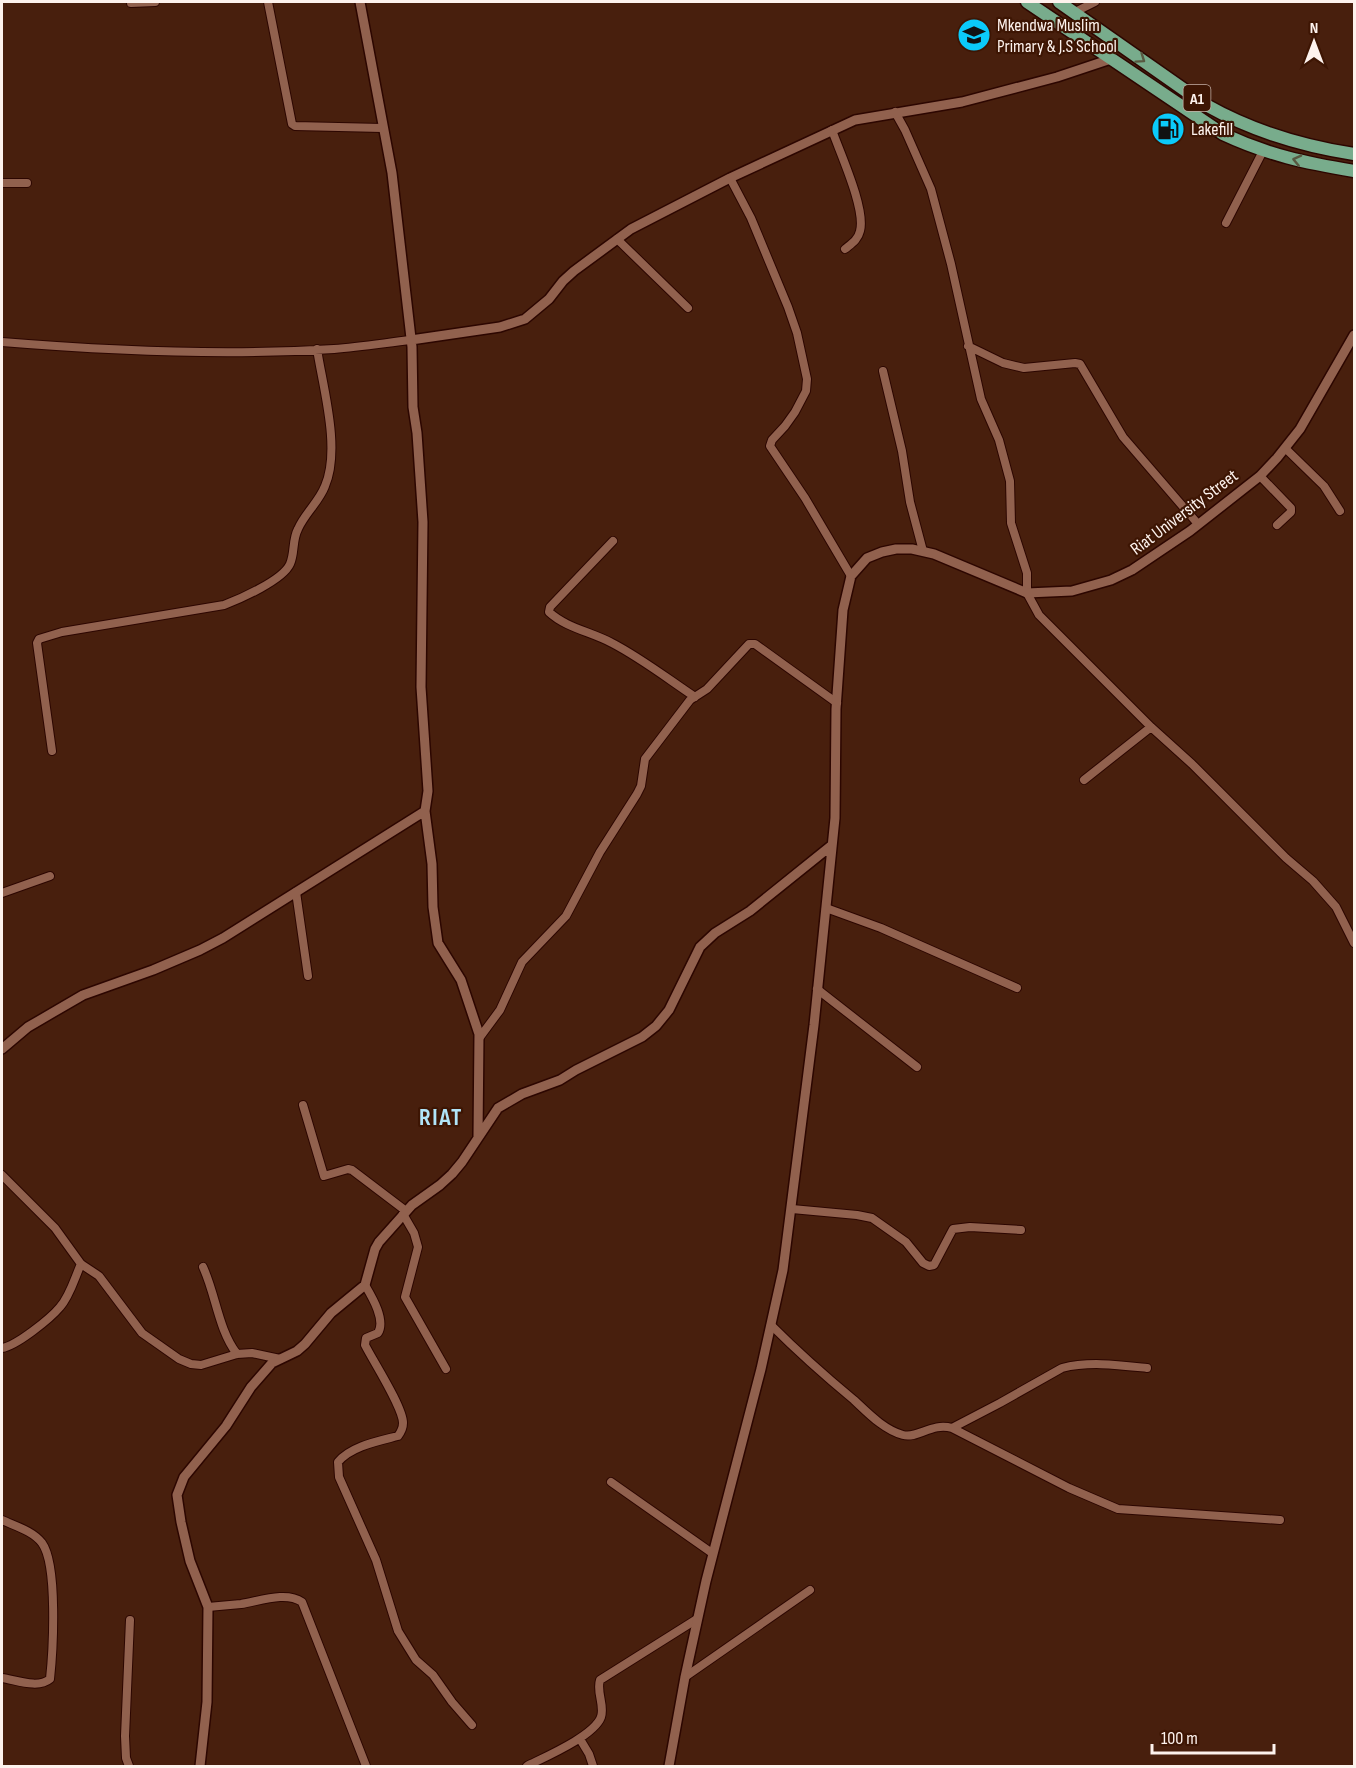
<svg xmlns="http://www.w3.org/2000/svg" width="1356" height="1768" viewBox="0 0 1356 1768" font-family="'Sofia Sans Condensed',sans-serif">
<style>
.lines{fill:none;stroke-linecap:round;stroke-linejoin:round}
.minor-casing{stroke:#2c0600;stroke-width:10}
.tertiary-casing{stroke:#2c0600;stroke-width:12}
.trunk-casing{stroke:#2c0600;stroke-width:15}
.minor{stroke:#91614e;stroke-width:8}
.tertiary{stroke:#91614e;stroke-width:9}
.trunk{stroke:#78ac8c;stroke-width:12}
.oneway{stroke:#585941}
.labels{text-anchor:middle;stroke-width:4.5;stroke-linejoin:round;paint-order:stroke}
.shield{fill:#3d1503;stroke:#c3b0a7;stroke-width:1.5}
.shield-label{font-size:16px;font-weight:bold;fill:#fdf2ed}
.poi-label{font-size:18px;fill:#fdf2ed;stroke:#3d1503;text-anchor:start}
.street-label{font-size:18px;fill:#fdf2ed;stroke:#3d1503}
.district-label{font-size:24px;font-weight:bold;letter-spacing:1.5px;fill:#b0e4f8;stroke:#3d1503}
</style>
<rect width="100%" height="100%" fill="#481f0d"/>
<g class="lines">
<defs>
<path id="minor" d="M268,2l24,122 3,2 87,2
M131,3l24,-1
M1075,12l20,-10
M895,112l10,18 26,59 20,75 30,135 18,41 11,41 1,42 16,50v20l12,22 112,112 41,37 94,94 27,23 23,26 18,36
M832,130c8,23 34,79 28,101 -2,9 -9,13 -15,18
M730,178l21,40 37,89 9,26 10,46 -1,12 -11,21 -10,14 -13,14 -2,6 35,52 46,78
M2,183h25
M1226,223l37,-72
M617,239l71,69
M2,342c110,9 221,14 332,7 26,-2 51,-6 77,-9
M968,346l35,17 21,5 51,-5 5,1 43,73 75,87
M883,371l19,80 8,51 13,49
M1286,449l38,37 16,25
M1260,476l31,32v4l-14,13
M613,541l-63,66 -1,5c17,16 43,20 63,31 29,15 56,36 83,54
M52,751l-15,-108 2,-4 23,-7 162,-27c16,-6 59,-25 66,-41 5,-11 2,-24 8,-35 7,-16 21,-27 27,-43 16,-37 -2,-98 -8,-137
M1084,780l67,-53
M296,892l12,84
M2,893l48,-17
M826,908l55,20 136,60
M817,989l100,78
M480,1037l20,-27 22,-48 44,-46 34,-64 37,-58 4,-8 4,-27 45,-59 17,-11 42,-45h6l82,59
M303,1105l21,71 24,-7 4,1 54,41
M2,1175l53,53 26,36 18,12 43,57 37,26 12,5 10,1 36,-11 15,-1 28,6
M792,1209l65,6 15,3 34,24 17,21 6,3 5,-1 19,-36 17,-2 51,3
M403,1214l11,19 4,14 -13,50 41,72
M203,1267c13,28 15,62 34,87
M365,1285c7,12 21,35 13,48l-12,5 -1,7c8,16 38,62 38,78 0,5 -2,9 -5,13 -19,5 -47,10 -60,26l1,15 37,83 22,71 18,29 17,15 19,27 20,23
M771,1325c27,27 54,51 83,75 14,13 30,30 49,35 15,4 29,-13 49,-7l117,60 49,21 162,11
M2,1348c14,-2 48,-29 58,-41 10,-11 15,-30 21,-43
M952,1428l48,-25 62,-35c27,-7 57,-3 85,0
M611,1482l101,71
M2,1520c13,6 31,11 40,23 16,22 11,108 8,136 -12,10 -34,1 -48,-1
M208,1607c11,-1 22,-2 33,-3 19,-3 45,-13 61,-2l64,164
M685,1677l125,-87
M580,1739l9,15 4,12
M129,1766l-3,-8 -1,-22 5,-116
M527,1766c18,-9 67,-30 74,-49 4,-12 -5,-25 -1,-37l97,-61"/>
<path id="tertiary" d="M360,2l32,171 20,174 1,60 4,26 6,89 -2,165 7,104 -3,20 7,53 1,43 5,36 23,37 18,54 -1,103
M411,340l89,-13 25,-8 24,-20 14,-18 11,-10 57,-42 99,-51 125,-58 107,-18 95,-25 54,-18
M2,1049l26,-22 55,-32 70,-25 47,-20 23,-12 202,-127
M200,1766l7,-64 1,-95 -18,-46 -9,-39 -4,-27 7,-18 42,-51 25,-39 21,-24 25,-12 8,-7 26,-31 34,-28 10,-36 4,-7 33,-37 28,-20 12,-11 10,-12 36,-54 24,-14 38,-14 16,-10 66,-33 14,-11 13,-16 31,-63 15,-14 35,-22 82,-66
M669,1766l16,-89 21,-96 55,-212 22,-99 31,-245 21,-207 1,-109 7,-99 8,-34 16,-18 15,-6 14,-3h16l22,5 93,39 45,-2 39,-11 21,-10 58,-39 70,-55 17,-18 23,-29 54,-94"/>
<path id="trunk" d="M1027,2l196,132c45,21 83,29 131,37
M1059,2l147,103c46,26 96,41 148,49"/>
</defs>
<use href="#minor" class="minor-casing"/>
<use href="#tertiary" class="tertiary-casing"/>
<use href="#trunk" class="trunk-casing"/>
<use href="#minor" class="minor"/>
<use href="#tertiary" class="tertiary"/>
<use href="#trunk" class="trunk"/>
</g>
<defs><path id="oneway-chevron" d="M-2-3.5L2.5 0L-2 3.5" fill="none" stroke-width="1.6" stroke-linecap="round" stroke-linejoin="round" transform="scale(1.5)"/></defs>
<g class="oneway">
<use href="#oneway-chevron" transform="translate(1141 59) rotate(35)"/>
<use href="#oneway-chevron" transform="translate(1297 160) rotate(-167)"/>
</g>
<defs>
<symbol id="school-disc" viewBox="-11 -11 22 22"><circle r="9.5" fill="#0bcafa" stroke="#3d1503"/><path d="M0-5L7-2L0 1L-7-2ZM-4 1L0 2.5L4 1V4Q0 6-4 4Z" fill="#111"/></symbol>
<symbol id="fuel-disc" viewBox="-11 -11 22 22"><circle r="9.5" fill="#0bcafa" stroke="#3d1503"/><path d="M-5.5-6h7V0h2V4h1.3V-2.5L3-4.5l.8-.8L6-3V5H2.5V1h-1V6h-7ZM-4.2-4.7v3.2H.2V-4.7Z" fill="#111"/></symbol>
</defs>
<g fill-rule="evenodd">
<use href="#school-disc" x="955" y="16" width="38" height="38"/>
<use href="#fuel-disc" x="1149" y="110" width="38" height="38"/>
</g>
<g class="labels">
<rect class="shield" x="1183.5" y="85" width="27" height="26" rx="4.5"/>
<g class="shield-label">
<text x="1197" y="104">A1</text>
</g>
<g class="poi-label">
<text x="997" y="31">Mkendwa Muslim<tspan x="997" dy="21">Primary &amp; J.S School</tspan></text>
<text x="1191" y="135">Lakefill</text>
</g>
<g class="street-label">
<text transform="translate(1184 512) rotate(-37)" y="6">Riat University Street</text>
</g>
<g class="district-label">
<text x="441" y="1125">RIAT</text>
</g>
</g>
<rect width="1356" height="1768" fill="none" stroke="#fdf2ed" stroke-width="6"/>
<g transform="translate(1314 42)" stroke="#3d1503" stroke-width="4.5" paint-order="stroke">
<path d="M0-4.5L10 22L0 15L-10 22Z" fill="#fdf2ed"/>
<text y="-9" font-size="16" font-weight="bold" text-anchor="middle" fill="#fdf2ed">N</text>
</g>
<path d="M1152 1744v9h122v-9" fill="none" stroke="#fdf2ed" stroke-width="3"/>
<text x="1161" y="1744" font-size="18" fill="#fdf2ed" stroke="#3d1503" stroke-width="4.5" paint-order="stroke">100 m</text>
</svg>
